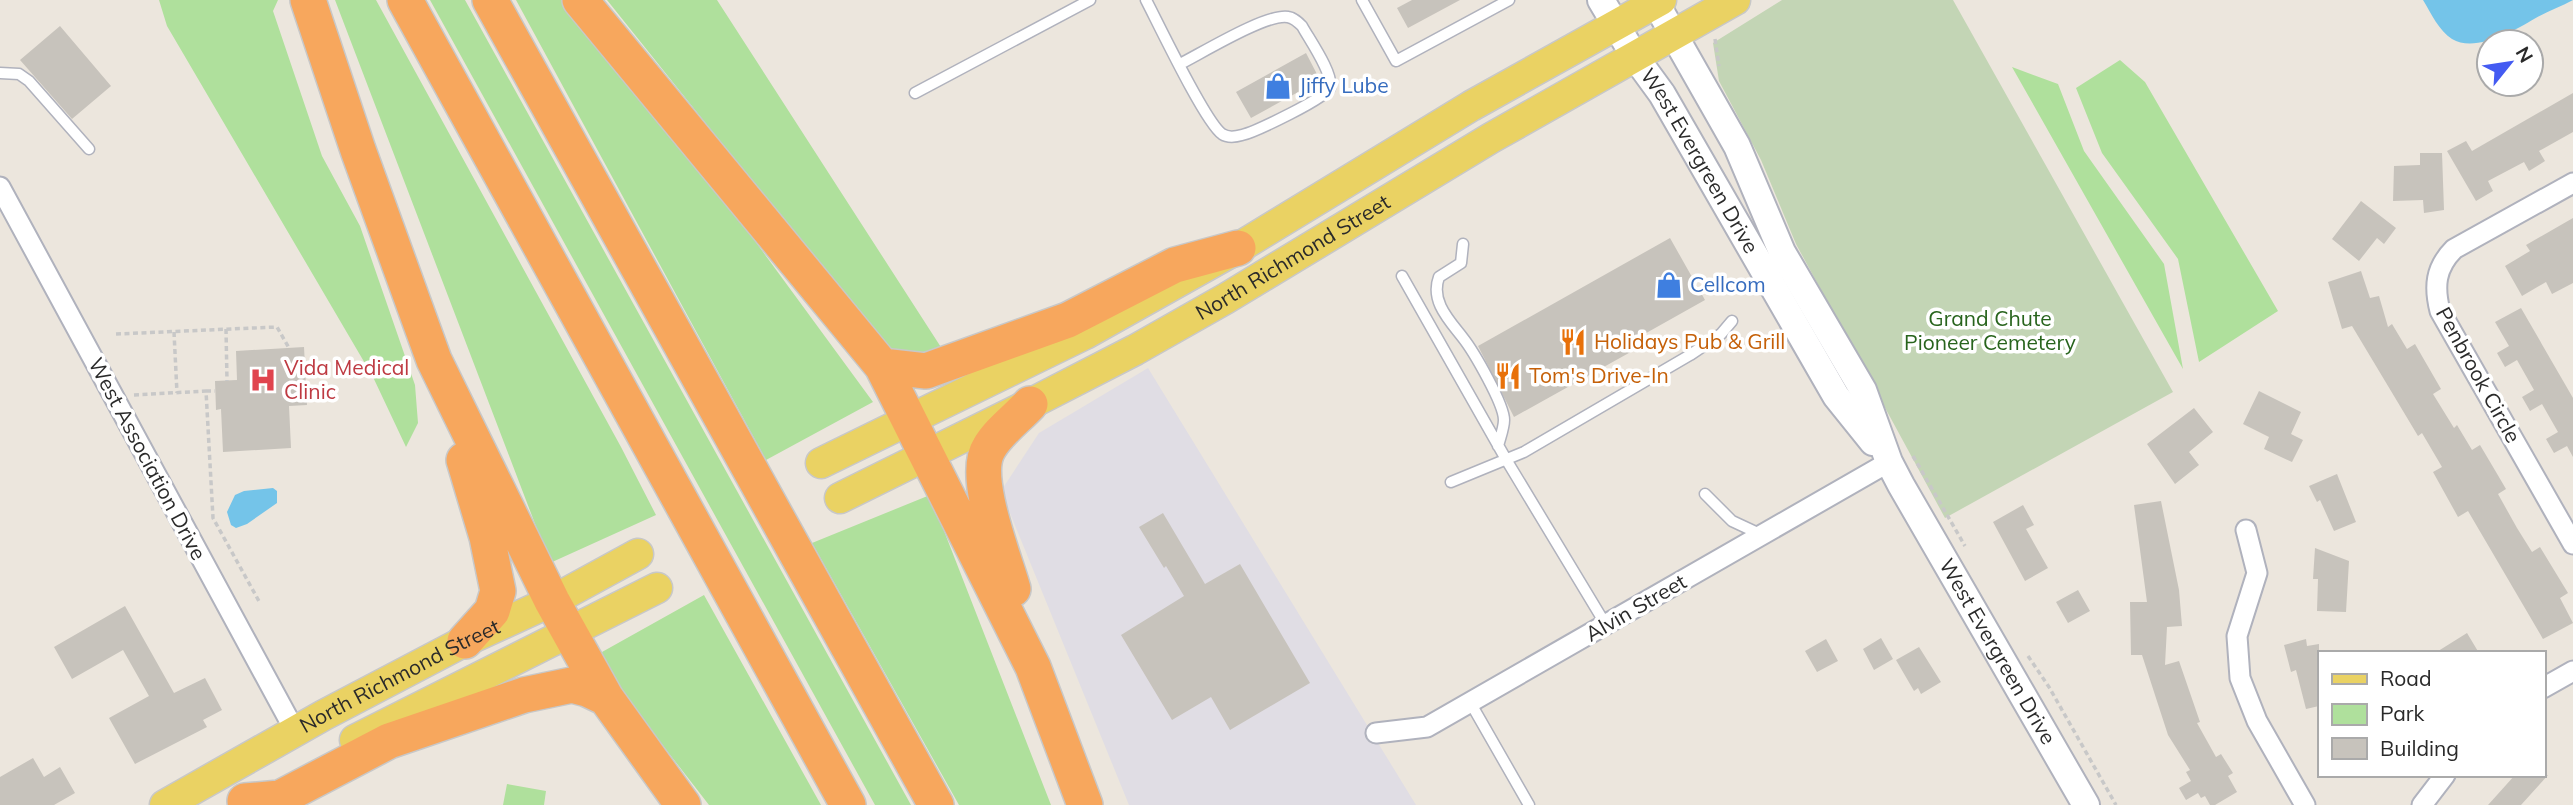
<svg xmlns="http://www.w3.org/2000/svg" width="2573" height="805" viewBox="0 0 2573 805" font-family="Mulish,sans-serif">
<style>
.industrial{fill:#e0dde4}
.green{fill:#afe09c}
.cemetery{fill:#c3d5b5}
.water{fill:#74c4e9}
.building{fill:#c7c3bc}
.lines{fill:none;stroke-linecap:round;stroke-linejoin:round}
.lane-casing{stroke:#b0b2bd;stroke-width:13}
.street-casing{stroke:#b0b2bd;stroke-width:23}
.secondary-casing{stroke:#b0b2bd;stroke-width:30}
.primary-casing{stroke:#c8c8c8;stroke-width:33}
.highway-casing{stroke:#c8c8c8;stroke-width:38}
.path{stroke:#c8c8c8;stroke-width:3.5;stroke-dasharray:5 3.5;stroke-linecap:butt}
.lane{stroke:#fff;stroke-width:10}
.street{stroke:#fff;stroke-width:19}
.secondary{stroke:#fff;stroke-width:26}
.primary{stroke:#ead263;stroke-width:30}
.highway{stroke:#f7a75d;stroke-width:35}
.labels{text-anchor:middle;stroke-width:7;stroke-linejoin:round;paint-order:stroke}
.shop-label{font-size:21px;fill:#366cbe;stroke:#fff;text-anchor:start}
.street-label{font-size:21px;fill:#2a2a2a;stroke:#fff}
.park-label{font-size:21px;fill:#28641d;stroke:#fff}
.food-label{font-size:21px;fill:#c56008;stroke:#fff;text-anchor:start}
.health-label{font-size:21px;fill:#be3a42;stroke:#fff;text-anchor:start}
</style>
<rect width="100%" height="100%" fill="#ece6dd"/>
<path class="industrial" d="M1148,368l268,437h-287l-128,-314 38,-58z"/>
<path class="green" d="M159,0h119l-5,11 49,145 38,70 55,159 3,38 -12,24 -33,-70 -206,-351z
M335,0h41l245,447 35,68 -106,48z
M430,0h35l446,805h-36z
M516,0h46l127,151 184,251 -107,58z
M607,0h110l229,355 -48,3 -78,-92z
M2120,60l25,22 133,229 -79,51 -21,-103 -76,-106 -26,-65z
M2012,67l46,17 26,67 80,113 19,105z
M930,495l121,310h-92l-147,-262z
M704,595l117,210h-112l-100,-129 -7,-24z
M507,784l39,7 -2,14h-41z"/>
<path class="cemetery" d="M1782,0h171l220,392 -228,126 -149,-274 -35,-84 -42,-79 -6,-38z"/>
<path class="water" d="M2423,0h150c-13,7 -27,12 -39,19 -20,12 -59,34 -82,20 -13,-8 -21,-26 -29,-39z
M273,488l4,3v12l-30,21 -11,4 -5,-3 -4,-13 8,-17 9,-4z"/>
<path class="building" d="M1412,0h48l-52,28 -11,-20z
M60,26l51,60 -39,33 -52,-59z
M1306,53l14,27 -69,38 -15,-26z
M2573,93v39l-34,19 6,10 -16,10 -5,-9 -36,19 5,10 -17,10 -29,-50 19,-10 6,10z
M2420,153h22l2,57 -20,3 -1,-13 -30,1 1,-35 26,-1z
M2361,201l35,27 -12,16 -7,-6 -18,23 -27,-22z
M2573,218v65l-21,11 -6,-12 -24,14 -17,-30 25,-15 -4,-6z
M1670,238l35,62 -73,41 4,8 -122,68 -36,-71z
M2361,271l9,27 9,-2 9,31 4,-3 15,25 8,-5 26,45 -8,5 21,34 3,-3 15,25 8,-5 16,27 10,17 -8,5 19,34 15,24 8,-5 28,46 -8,5 13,25 -30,16 -75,-128 -10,6 -25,-45 9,-5 -20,-34 -4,3 -66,-110 -10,3 -14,-47z
M2521,308l52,90v59l-6,-11 -13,7 -8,-14 12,-7 -16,-28 -12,7 -8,-14 12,-7 -17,-30 -12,7 -8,-14 12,-7 -14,-24z
M304,347l3,58 -18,1 2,42 -68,4 -2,-43 -5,1 -1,-29 22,-1 -1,-29z
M2259,391l42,21 -10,22 12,6 -11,22 -28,-13 5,-12 -26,-13z
M2194,408l19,24 -24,20 10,13 -24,19 -28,-40z
M2337,474l19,48 -22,9 -14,-31 -3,2 -8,-16z
M2161,501l18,89 3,36 -15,1 -2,38 14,-4 21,61 -3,1 19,34 5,-3 12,19 -5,3 9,16 -22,13h-5l-5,-9 -4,2 -3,-5 -12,7 -7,-12 12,-7 -5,-9 4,-2 -22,-35 -26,-80h-11l-1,-53h17l-13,-97z
M2023,505l11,20 -8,4 22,39 -23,13 -32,-59z
M1163,513l42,71 35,-20 70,119 -80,47 -19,-33 -39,23 -51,-85 63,-39 -18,-30 -2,2 -25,-41z
M2315,548l34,13 -3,51 -29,-1 1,-32h-5z
M2078,590l12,21 -22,12 -12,-21z
M125,606l49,87 31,-15 17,32 -19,10 4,7 -72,37 -26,-46 40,-22 -26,-46 -51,29 -18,-32z
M2467,633l12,20h-44z
M1881,638l12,21 -19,11 -11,-21z
M1826,639l12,22 -21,11 -12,-21z
M2306,639l1,7 12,-2v62l-13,3 -10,-39 -5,2 -7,-27z
M1919,647l22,35 -20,12 -3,-6 -4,3 -18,-31z
M33,758l11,19 16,-10 15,26 -21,12h-54v-28z
M2515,775h33l-27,30h-33z"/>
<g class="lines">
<defs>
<path id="lane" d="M1146,0c13,25 59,122 76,134 6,4 13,3 20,1 13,-3 86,-38 88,-47 4,-14 -21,-49 -28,-62 -4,-4 -8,-8 -14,-9 -21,-4 -86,36 -108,47
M1362,0l34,61 113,-61
M0,73l19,1 10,7 60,68
M915,93l175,-93
M1463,244l-2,19 -22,14c-9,24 10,43 24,61 11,14 41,66 41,82 0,8 -4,18 -6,26
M1402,276l105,185 99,164
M1451,482l73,-30 166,-97 31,-21 11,-13
M1705,494l27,27 30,14
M1470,702l59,103"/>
<path id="street" d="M2573,183l-119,66c-19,19 -20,38 -14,62l133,233
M0,187l295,544
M2246,530l11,43 -20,63 3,42 17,43 48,84
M2543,688l30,-17
M1376,733l51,-6 462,-265
M2422,805l23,-30"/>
<g id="secondary">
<path id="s1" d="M1601,0l34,57 27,37 174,302 37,46"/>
<path id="s2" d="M1654,0l83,146 45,106 81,138 26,72 12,23 185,320"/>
</g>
<g id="primary">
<path d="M821,463l264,-129 153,-86 233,-142 190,-106"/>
<path id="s3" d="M840,498l190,-94 105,-54 90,-51 266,-161 244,-138"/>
<path d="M355,740l302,-152"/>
<path id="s4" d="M165,805l159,-90 141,-74 87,-40 86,-47"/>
</g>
<path id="highway" d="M308,0l50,150 76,210 118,241 54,97 77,107
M405,0l443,805
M490,0l446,805
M580,0l302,366 151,301 52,138
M882,366l44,5 142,-51 107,-55 63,-17
M464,460l23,77 11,54 -6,20 -27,30
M1013,589c-9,-32 -42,-113 -24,-141 9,-16 28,-30 41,-44
M245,801l35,-3 109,-57 135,-46 48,-10 15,4 19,9"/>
</defs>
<use href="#lane" class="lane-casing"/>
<use href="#street" class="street-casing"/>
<use href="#secondary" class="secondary-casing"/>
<use href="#primary" class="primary-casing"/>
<use href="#highway" class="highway-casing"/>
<path class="path" d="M1715,39l4,27
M226,329l1,52
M174,332l3,61
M116,334l161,-7 12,21
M206,391h9
M134,395l72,-4 7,127 47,85
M1913,456l52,90
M2028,656l21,31 67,118"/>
<use href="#lane" class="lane"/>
<use href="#street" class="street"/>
<use href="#secondary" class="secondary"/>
<use href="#primary" class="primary"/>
<use href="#highway" class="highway"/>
</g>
<defs>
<symbol id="shop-bare" viewBox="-9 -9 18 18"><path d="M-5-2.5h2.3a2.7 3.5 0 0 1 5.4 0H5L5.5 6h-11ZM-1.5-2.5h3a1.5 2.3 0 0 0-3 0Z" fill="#3f7fe0" stroke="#fff" stroke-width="2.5" paint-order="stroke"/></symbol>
<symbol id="restaurant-bare" viewBox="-9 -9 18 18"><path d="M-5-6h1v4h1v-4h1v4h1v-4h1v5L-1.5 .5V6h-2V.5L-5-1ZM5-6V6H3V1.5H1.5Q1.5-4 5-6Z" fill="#e8710a" stroke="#fff" stroke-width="2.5" paint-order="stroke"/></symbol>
<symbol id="hospital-bare" viewBox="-9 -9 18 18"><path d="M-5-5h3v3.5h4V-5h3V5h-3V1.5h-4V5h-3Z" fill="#e0444e" stroke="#fff" stroke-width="2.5" paint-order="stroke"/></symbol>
</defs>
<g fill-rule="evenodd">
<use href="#shop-bare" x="1259" y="67" width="38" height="38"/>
<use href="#shop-bare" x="1650" y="266" width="38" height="38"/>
<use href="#restaurant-bare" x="1554" y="323" width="38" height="38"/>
<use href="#restaurant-bare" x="1489" y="357" width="38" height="38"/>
<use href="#hospital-bare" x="244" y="361" width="38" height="38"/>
</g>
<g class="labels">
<g class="shop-label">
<text x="1299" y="93">Jiffy Lube</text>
<text x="1690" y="292">Cellcom</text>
</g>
<g class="street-label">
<text dy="7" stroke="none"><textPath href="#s1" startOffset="189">West Evergreen Drive</textPath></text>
<text dy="7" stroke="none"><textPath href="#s3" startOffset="513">North Richmond Street</textPath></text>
<text transform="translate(2478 375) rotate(61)" y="7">Penbrook Circle</text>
<text transform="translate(147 459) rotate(62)" y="7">West Association Drive</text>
<text transform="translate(1636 608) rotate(-30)" y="7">Alvin Street</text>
<text dy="7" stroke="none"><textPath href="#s2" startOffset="738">West Evergreen Drive</textPath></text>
<text dy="7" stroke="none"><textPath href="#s4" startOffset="268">North Richmond Street</textPath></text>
</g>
<g class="park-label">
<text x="1990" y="326">Grand Chute<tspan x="1990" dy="24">Pioneer Cemetery</tspan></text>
</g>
<g class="food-label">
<text x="1594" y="349">Holidays Pub &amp; Grill</text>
<text x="1529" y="383">Tom's Drive-In</text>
</g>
<g class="health-label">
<text x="284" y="375">Vida Medical<tspan x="284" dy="24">Clinic</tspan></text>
</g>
</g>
<rect x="2318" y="651" width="228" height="126" fill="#ffffff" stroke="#aaaaaa" stroke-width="2"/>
<rect x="2332" y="674" width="35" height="10" fill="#ead263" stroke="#aaaaaa" stroke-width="2"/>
<text x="2380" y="686" font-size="21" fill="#2a2a2a">Road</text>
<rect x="2332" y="704" width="35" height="21" fill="#afe09c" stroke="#aaaaaa" stroke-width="2"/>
<text x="2380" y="721" font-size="21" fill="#2a2a2a">Park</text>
<rect x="2332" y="738" width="35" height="21" fill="#c7c3bc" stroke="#aaaaaa" stroke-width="2"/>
<text x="2380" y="756" font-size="21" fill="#2a2a2a">Building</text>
<g transform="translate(2510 63) rotate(60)"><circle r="33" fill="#ffffff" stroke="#aaaaaa" stroke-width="2"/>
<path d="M0-5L12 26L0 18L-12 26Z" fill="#445bf2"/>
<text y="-10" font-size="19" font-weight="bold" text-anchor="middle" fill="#2a2a2a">N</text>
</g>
</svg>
